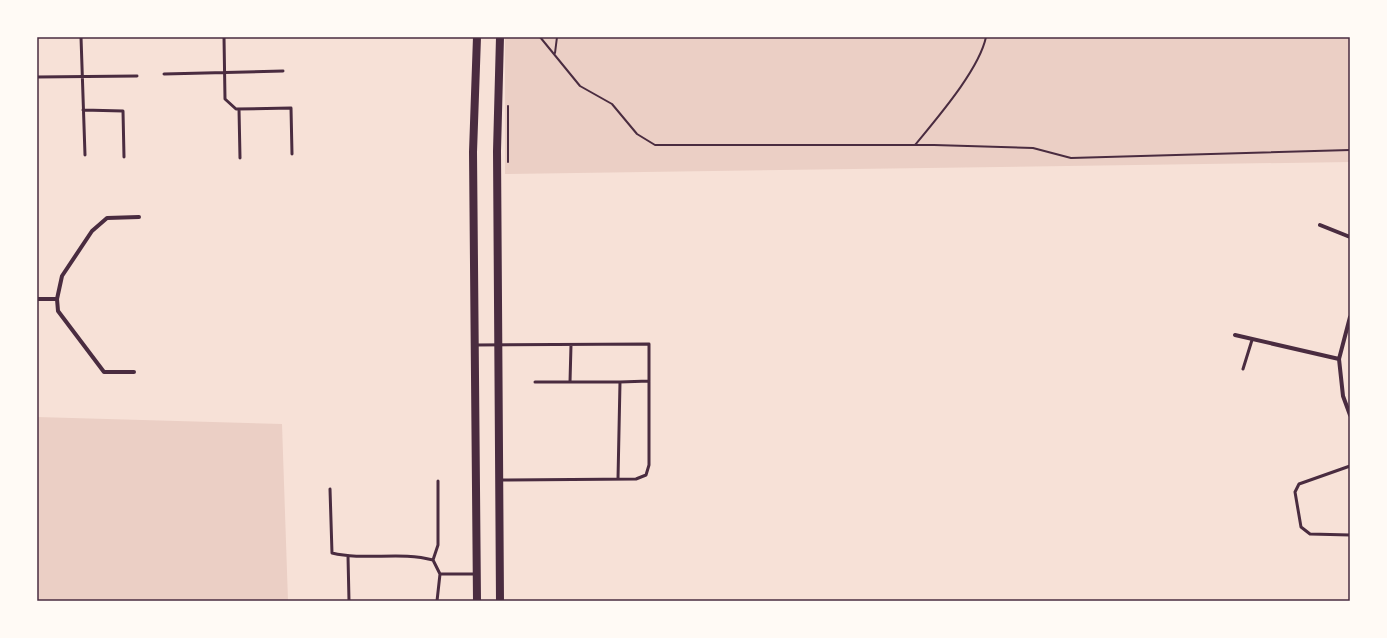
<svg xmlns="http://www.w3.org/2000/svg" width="1387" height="638" viewBox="0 0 1387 638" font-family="'Roboto Condensed',sans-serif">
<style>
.green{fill:#ebcfc5}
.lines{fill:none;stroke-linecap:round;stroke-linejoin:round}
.path{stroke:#4a2c40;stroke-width:2}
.service{stroke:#4a2c40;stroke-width:3}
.minor{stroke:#4a2c40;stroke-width:4}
.secondary{stroke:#4a2c40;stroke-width:8}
.neatline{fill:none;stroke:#4a2c40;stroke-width:1.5}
</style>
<rect width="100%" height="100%" fill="#f7e1d7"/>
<path class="green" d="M505,37h845v125l-845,12z
M37,417l245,7 6,177h-251z"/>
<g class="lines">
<path class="path" d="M540,37l40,49 32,18 25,30 18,11h279l99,3 38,10 279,-8
M555,53l2,-16
M915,145c22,-27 64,-75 71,-108
M508,162v-56"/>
<path class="service" d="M81,37l4,118
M224,37l1,62 11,10 55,-1 1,46
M164,74l119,-3
M37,77l100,-1
M239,109l1,49
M83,110l40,1 1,46
M476,345l173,-1v121l-3,10 -10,4 -137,1
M1243,369l9,-29
M535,382h85l-2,97
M570,382l1,-37
M620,382l29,-1
M1350,466l-51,18 -4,8 6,35 9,7 40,1
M330,489l2,64c33,8 68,-2 101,7l7,14
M348,556l1,45
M433,560l5,-15v-64
M437,601l3,-27h37"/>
<path class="minor" d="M1320,225l30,12
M37,299h20
M1235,335l104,24 11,-42
M1339,359l4,37 7,19
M134,372h-30l-46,-61 -1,-12 5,-23 30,-45 15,-13 32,-1"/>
<path class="secondary" d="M477,37l-4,115 4,449
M500,601l-3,-450 3,-114"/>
</g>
<rect width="1387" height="638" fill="none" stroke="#fffaf5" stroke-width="76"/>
<rect x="38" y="38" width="1311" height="562" class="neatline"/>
</svg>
